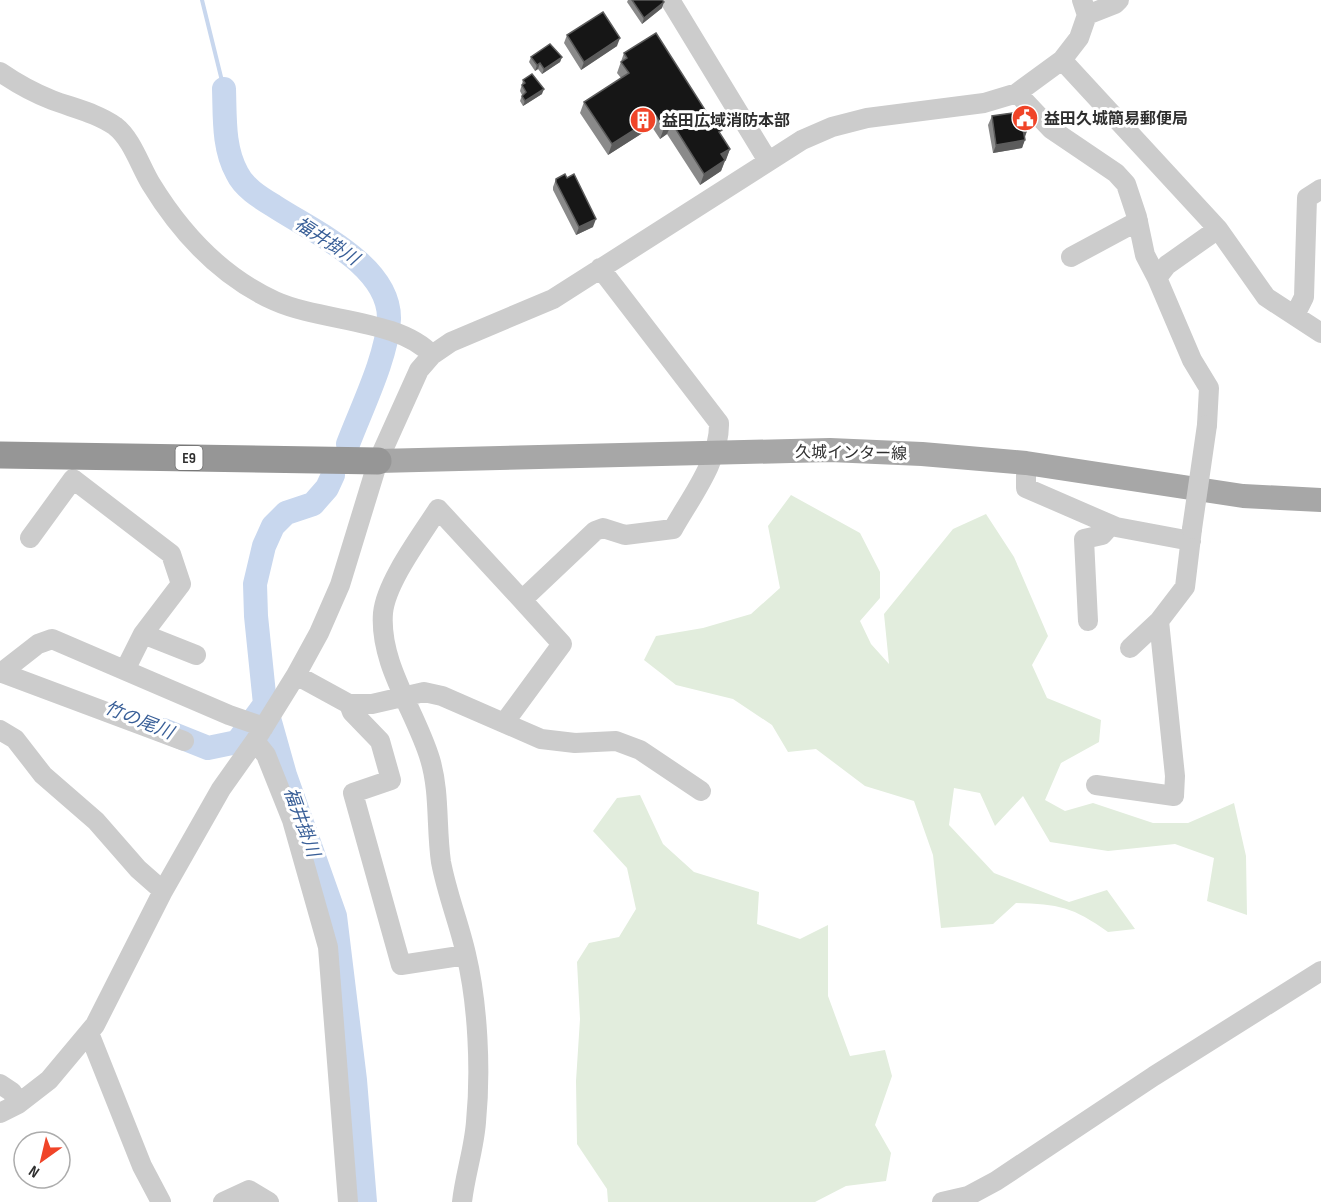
<svg xmlns="http://www.w3.org/2000/svg" width="1321" height="1202" viewBox="0 0 1321 1202" font-family="'Sofia Sans Condensed','Noto Sans JP',sans-serif">
<style>
.green{fill:#e2eddd}
.lines{fill:none;stroke-linecap:round;stroke-linejoin:round}
.stream{stroke:#c8d7ee;stroke-width:4}
.river{stroke:#c8d7ee;stroke-width:24}
.minor{stroke:#ccc;stroke-width:20}
.major{stroke:#a7a7a7;stroke-width:24}
.highway{stroke:#969696;stroke-width:27}
.minor-bridge{stroke:#ccc;stroke-width:20}
.wall{fill:#8a8a8a}
.shaded-wall{fill:#5c5c5c}
.building{fill:#161616;stroke:#5c5c5c;stroke-width:1.5}
.labels{text-anchor:middle;stroke-width:6;stroke-linejoin:round;paint-order:stroke}
.shield{fill:#fff;stroke:#6d6d6d;stroke-width:1.5}
.shield-label{font-size:15px;font-weight:bold;fill:#2f2f2f}
.poi-label{font-size:16px;font-weight:bold;fill:#2f2f2f;stroke:#fff;text-anchor:start}
.street-label{font-size:16px;fill:#2f2f2f;stroke:#fff}
.water-label{font-size:18px;font-style:italic;fill:#385e97;stroke:#fff}
</style>
<rect width="100%" height="100%" fill="#fff"/>
<path class="green" d="M791,495l69,38 20,39v26l-20,23 11,23 18,20 -5,-50 69,-85 33,-15 28,43 34,79 -16,29 15,33 54,22 -2,22 -38,21 -16,37 20,11 28,-8 60,20h35l46,-20 12,53 1,59 -40,-14 7,-43 -39,-14 -67,7 -58,-9 -27,-46 -28,30 -15,-33 -26,-5 -5,37 45,48 75,29 38,-12 28,39 -27,3c-35,-25 -49,-28 -92,-29l-23,21 -52,4 -8,-73 -19,-54 -49,-15 -49,-37 -28,3 -16,-27 -39,-26 -57,-14 -32,-25 12,-24 47,-8 48,-14 29,-26 -12,-62z
M640,795l23,49 31,28 65,20 -2,32 43,15 28,-14v71l22,60 35,-6 7,26 -17,49 16,28 -5,28 -40,5 -31,16h-207l-1,-13 -30,-45 -1,-63 4,-62 -3,-57 12,-19 30,-6 17,-28 -9,-41 -34,-37 24,-33z"/>
<g class="lines">
<path class="stream" d="M202,0l22,89"/>
<path class="river" d="M224,89c1,28 -1,59 13,84 7,15 24,25 37,33 38,25 116,59 115,113 -2,38 -27,88 -41,125
M333,475l-6,13 -14,16 -27,9 -13,13 -9,20 -9,38 1,32 9,88 20,71 50,141 20,164 10,122
M163,730l45,18 29,-6 28,-38"/>
<path class="minor" d="M670,0l98,161
M1087,15l28,-11 4,-4
M1062,60l156,169 48,68 55,36
M0,72c16,11 34,21 52,28 21,8 45,13 63,26 17,13 25,40 36,58 30,49 71,93 124,117 47,21 124,18 157,54
M1017,93l34,36 65,44 10,11 11,33 8,38 12,23
M1071,257l67,-36
M1295,315l9,-18 3,-99 14,-9
M1207,425l2,-37 -17,-28 -35,-82 10,-13 51,-36
M1026,463v25l90,39 75,14
M30,538l43,-59 98,75 10,30 -38,50 -18,36
M1088,621l-4,-82 18,-4 9,-10
M143,634l53,21
M1130,648l29,-27
M0,672l184,69
M1,673l37,-29 14,-5 177,76 35,12
M296,675l53,29h23l52,-12 18,4 99,43 34,4 41,-2 24,9 61,41
M349,704l3,8 28,29 11,39 -38,13 48,172 65,-10
M504,723l58,-79 -40,-44
M0,730l15,9 28,36 53,46 42,48 25,22
M255,741l11,14 26,65 36,127 20,255
M1096,785l78,11 1,-20 -16,-155 26,-34 7,-58
M89,1033l53,133 19,36
M0,1084l12,8 6,12
M0,1113l18,-9 31,-24 46,-55 68,-134 58,-102 34,-48 41,-66 23,-42 21,-48 38,-124 41,-91 13,-15 19,-13 102,-43 249,-159 30,-13 35,-9 117,-15 33,-10 45,-33 17,-22 8,-23 -5,-15
M223,1202l26,-12 20,12
M462,1202c3,-27 12,-53 14,-80 5,-51 2,-118 -10,-168 -7,-31 -19,-60 -25,-92 -5,-34 -1,-70 -11,-103 -14,-47 -51,-95 -47,-146 3,-31 38,-77 55,-104l84,91 73,-69 8,-3 22,7 48,-6c18,-32 47,-69 46,-106l-119,-155
M942,1202l26,-6 28,-15 158,-105 167,-105"/>
<path class="major" d="M378,461l452,-11 92,4 104,9 217,33 78,4"/>
<path class="highway" d="M0,455l378,6"/>
<path class="minor-bridge" d="M1192,529l15,-104"/>
</g>
<path class="wall" d="M628,0h34v8l-20,16 -15,-22z
M567,35l50,11 -36,24 -17,-27z
M624,53l96,81 10,15 -9,22 -21,14 -33,-51 -7,5 -8,-12 -44,28 -28,-42 4,-11 37,-24 -4,-5z
M531,57h31l-2,5 -18,12 -4,-5 -3,2 -6,-9z
M523,80l19,14 -19,12 -3,-5 2,-6 -2,-4z
M1018,109l14,16 -4,1v2l-3,9 -3,11 -29,5 -5,-28 4,-9 25,-4z
M556,179l37,48 -17,8 -23,-45v-3z"/>
<path class="shaded-wall" d="M664,2l-2,6 -20,16 2,-6z
M620,38l-3,8 -36,24 3,-8z
M562,57l-2,5 -18,12 2,-5z
M540,63l-2,6 -3,2 2,-6z
M544,89l-2,5 -19,12 2,-5z
M656,116l-4,11 -44,28 4,-11z
M672,123l-5,11 -7,5 4,-11z
M1028,128l-3,8 -5,1 3,-8z
M1025,140l-3,8 -29,5 3,-8z
M730,149l-4,11 -8,5 7,-5 -4,11 -21,14 4,-11 17,-20z
M596,219l-3,8 -17,8 3,-8z"/>
<path class="building" d="M632,0h30l2,2 -20,16z
M603,12l17,26 -36,24 -17,-27z
M656,33l56,88 3,-2 7,11 -3,2 11,17 -9,5 4,6 -21,14 -32,-51 -8,5 -8,-12 -44,28 -28,-42 45,-29 -8,-11 6,-4 -3,-5z
M550,44l12,13 -18,12 -4,-6 -3,2 -6,-8z
M532,74l12,15 -19,12 -3,-5 4,-4 -4,-7 3,-2 -2,-3z
M1031,107l3,15 -7,1v-3l-5,1 -2,-9h-1l-1,-3z
M1020,112l2,9 5,-1 1,8 -5,1 2,11 -29,5 -4,-29z
M565,174l2,4 7,-4 22,45 -17,8 -23,-45v-3z"/>
<defs>
<symbol id="civic-disc" viewBox="-11 -11 22 22"><circle r="9.5" fill="#f04428" stroke="#fff"/><path d="M-.6-6.5H3V-4.5H.6V-3L4-1V1h2V6H-6V1h2V-1L-.6-3ZM-1.2 2.5V6h2.4V2.5Z" fill="#fff"/></symbol>
<symbol id="building-disc" viewBox="-11 -11 22 22"><circle r="9.5" fill="#f04428" stroke="#fff"/><path d="M-4-6H4V6H1V3H-1V6H-4ZM-2.5-4.3h1.7v1.8h-1.7ZM.8-4.3h1.7v1.8H.8ZM-2.5-1h1.7V.8h-1.7ZM.8-1h1.7V.8H.8Z" fill="#fff"/></symbol>
</defs>
<g fill-rule="evenodd">
<use href="#civic-disc" x="1010" y="103" width="30" height="30"/>
<use href="#building-disc" x="628" y="105" width="30" height="30"/>
</g>
<g class="labels">
<rect class="shield" x="175.5" y="446" width="27" height="24" rx="4.5"/>
<g class="shield-label">
<text x="189" y="463">E9</text>
</g>
<g class="poi-label">
<text x="1044" y="124">益田久城簡易郵便局</text>
<text x="662" y="126">益田広域消防本部</text>
</g>
<g class="street-label">
<text transform="translate(851 452) rotate(1)" y="6">久城インター線</text>
</g>
<g class="water-label">
<text transform="translate(327 241) rotate(33)" y="6">福井掛川</text>
<text transform="translate(139 720) rotate(22)" y="6">竹の尾川</text>
<text transform="translate(302 822) rotate(70)" y="6">福井掛川</text>
</g>
</g>
<g transform="translate(42 1160) rotate(214)"><circle r="28" fill="#ffffff" stroke="#acacac" stroke-width="1.5"/>
<path d="M0-4.5L10 22L0 15L-10 22Z" fill="#f04428"/>
<text y="-9" font-size="16" font-weight="bold" text-anchor="middle" fill="#2f2f2f">N</text>
</g>
</svg>
